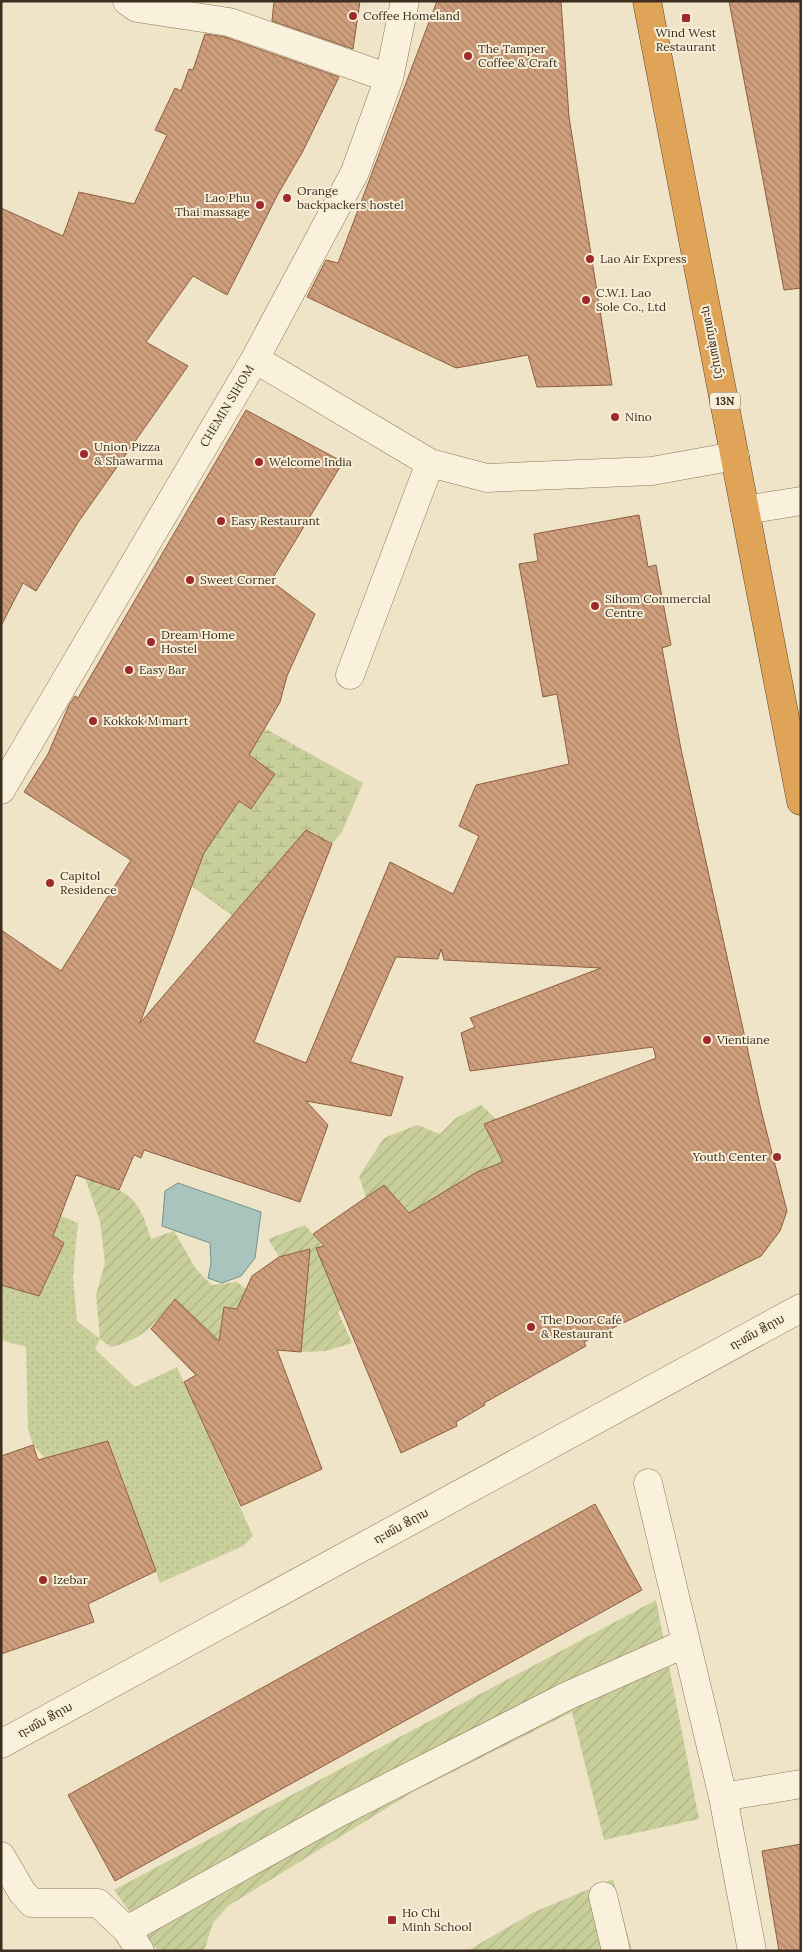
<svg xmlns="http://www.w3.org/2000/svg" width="802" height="1952" viewBox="0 0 802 1952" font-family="Lora,'Noto Sans Lao',serif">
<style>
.grass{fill:url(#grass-dots)}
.wetland{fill:url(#wetland-marsh)}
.garden{fill:url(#garden-furrows)}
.water{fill:#a9c4bc;stroke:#6f938a}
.building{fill:url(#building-back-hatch);stroke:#8d5f41}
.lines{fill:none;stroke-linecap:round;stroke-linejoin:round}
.minor-casing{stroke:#8d765c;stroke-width:29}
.highway-casing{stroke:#5b4430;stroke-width:29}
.minor{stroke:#faf1dc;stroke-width:28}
.highway{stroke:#e0a458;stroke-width:28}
.poi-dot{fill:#9e2a2b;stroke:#f7eed8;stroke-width:2}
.labels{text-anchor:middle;stroke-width:4;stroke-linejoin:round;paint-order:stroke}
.shield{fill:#f7eed8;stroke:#756857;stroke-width:1}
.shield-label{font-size:11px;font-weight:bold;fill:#3d2e20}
.poi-label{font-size:12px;fill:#3d2e20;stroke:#f7eed8;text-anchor:start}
.street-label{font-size:12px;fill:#3d2e20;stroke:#f7eed8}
</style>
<defs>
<pattern id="grass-dots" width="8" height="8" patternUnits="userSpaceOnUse" patternTransform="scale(1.25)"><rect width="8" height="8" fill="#c9cf9b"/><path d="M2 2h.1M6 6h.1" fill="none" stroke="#aeb285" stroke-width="1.8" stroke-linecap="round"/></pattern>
<pattern id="wetland-marsh" width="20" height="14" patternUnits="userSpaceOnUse" patternTransform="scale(1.25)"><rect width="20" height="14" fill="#c9cf9b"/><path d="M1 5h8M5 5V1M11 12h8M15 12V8" fill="none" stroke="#aeb285"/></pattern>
<pattern id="garden-furrows" width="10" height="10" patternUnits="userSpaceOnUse" patternTransform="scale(1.25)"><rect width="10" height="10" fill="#c9cf9b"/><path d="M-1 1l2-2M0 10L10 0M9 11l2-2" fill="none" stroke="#aeb285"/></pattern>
<pattern id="building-back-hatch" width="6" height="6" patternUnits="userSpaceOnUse" patternTransform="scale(1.25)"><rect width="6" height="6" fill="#cf9f7d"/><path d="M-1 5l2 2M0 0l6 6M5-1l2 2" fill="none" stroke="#a98266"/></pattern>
</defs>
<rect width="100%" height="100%" fill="#f0e4c8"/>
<path class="grass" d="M61,1216l17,7 -5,53 4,45 23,18 -5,10 40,38 42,-20 76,169 -10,10 -83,37 -51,-142 -64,17 -12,-13 -5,-16 -2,-82 -25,-7v-55l38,11 25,-53 -11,-7z"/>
<path class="wetland" d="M264,728l99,55 -21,49 -10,12 -98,73 -52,-38 57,-78 13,8 23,-35 -26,-19z"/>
<path class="garden" d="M481,1105l15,14 -12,5 15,31 21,-5 3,4 -46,18 -66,43 -27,-29 -18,12 -7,-22 25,-38 33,-13 23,9 16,-16z
M85,1178c42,14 53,15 66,61l23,-8 22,38 16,16 25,-3 9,7 12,22 -34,-4 -5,35 -45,-43c-20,26 -30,40 -63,48l-11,-8 -4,-44 9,-32 -5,-42z
M305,1225l56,68 -23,19 14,31 -26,8 -25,1 3,-29 -23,-4 25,-22 -9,-27 -18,-13 -11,-18z
M656,1600l43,219 -95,21 -32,-128 -161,81 -183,113 -15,17 -9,28h-46l-44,-61z
M613,1879l19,72h-165l67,-39z"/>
<path class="water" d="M178,1183l83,29 -6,46 -14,18 -19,7 -14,-5 3,-14 -1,-21 -48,-17 3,-35z"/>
<path class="building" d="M274,1h86l-7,48 -81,-28z
M437,1h124l8,116 43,268 -75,2 -9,-32 -72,13 -149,-71 19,-37 12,3z
M729,1h72v287l-17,2z
M205,34l20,3 114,40 -36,74 -25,43 -51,101 -34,-19 -47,66 42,24 -109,155 -43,70 -13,-8 -22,43v-418l62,28 16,-44 55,12 33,-69 -12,-5 20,-42 6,3 8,-22 4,1z
M246,410l97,52 -72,119 44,33 -28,62 -7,26 -31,53 26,19 -24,35 -12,-8 -35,52 -64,170 166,-193 26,14 -78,198 52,21 84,-201 63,32 26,-58 -20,-10 17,-41 93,-21 -12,-70 -14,3 -24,-133 19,-3 -4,-27 105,-19 9,52 8,-2 15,80 -9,3 19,101 80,361 26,101 -7,20 -19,25 -177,86 2,4 -102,57 1,2 -29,17 1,4 -56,27 -85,-205 8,-2 -11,-12 71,-49 25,28 68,-41 26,-10 -19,-38 172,-66 -3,-11 -183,24 -9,-38 14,-6 -5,-9 131,-50 -157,-8 -3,-11 -3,10 -42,-2 -46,105 53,15 -12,39 -85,-15 22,24 -28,77 -156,-52 -3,8 -7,-3 -15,35 -43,-15 -23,61 11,7 -25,53 -38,-11v-355l60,41 70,-111 -107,-68 24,-38 21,-49 6,-9 3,2z
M310,1249l-9,103 -24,-2 45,119 -81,37 -57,-124 12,-7 -45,-46 24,-30 44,42 5,-34 13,2 15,-33 27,-19z
M108,1441l48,130 -68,33 6,18 -93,32v-198l32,-11 5,15z
M595,1504l47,86 -527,291 -47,-86z
M801,1844v107h-22l-17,-100z"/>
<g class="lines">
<defs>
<path id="minor" d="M127,1l10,7 92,14 160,56
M255,359l175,104 57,15 165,-7 83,-15
M745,510l56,-9
M350,675l80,-212
M1,790l254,-431 100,-187 34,-94 16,-77
M648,1483l75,314 29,154
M1,1744l800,-436
M723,1797l78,-13
M1,1856l21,36 10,11h66l29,27 13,21
M603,1896l13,55
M127,1930l211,-117 229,-117 119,-53"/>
<path id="highway" d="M647,1l154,800"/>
</defs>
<use href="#minor" class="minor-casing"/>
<use href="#highway" class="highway-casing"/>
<use href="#minor" class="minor"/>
<use href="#highway" class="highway"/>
</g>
<g class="poi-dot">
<circle cx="353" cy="16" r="5"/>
<rect x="681" y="13" width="10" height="10" rx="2.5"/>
<circle cx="468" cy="56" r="5"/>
<circle cx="287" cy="198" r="5"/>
<circle cx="260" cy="205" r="5"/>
<circle cx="590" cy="259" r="5"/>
<circle cx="586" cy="300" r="5"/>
<circle cx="615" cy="417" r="5"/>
<circle cx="84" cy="454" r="5"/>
<circle cx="259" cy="462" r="5"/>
<circle cx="221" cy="521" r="5"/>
<circle cx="190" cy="580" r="5"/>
<circle cx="595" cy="606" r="5"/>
<circle cx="151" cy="642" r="5"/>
<circle cx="129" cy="670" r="5"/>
<circle cx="93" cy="721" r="5"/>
<circle cx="50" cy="883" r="5"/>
<circle cx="707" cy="1040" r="5"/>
<circle cx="777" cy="1157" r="5"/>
<circle cx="531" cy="1327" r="5"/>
<circle cx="43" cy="1580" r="5"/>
<rect x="387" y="1915" width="10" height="10" rx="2.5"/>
</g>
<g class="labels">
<rect class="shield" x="710" y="392.5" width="30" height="17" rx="4"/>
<g class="shield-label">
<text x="725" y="405">13N</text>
</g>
<g class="poi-label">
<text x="363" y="20">Coffee Homeland</text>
<text x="686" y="37" text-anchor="middle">Wind West<tspan x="686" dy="14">Restaurant</tspan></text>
<text x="478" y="53">The Tamper<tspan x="478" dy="14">Coffee &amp; Craft</tspan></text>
<text x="297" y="195">Orange<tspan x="297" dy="14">backpackers hostel</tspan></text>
<text x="250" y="202" text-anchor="end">Lao Phu<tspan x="250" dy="14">Thai massage</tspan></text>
<text x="600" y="263">Lao Air Express</text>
<text x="596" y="297">C.W.I. Lao<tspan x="596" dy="14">Sole Co., Ltd</tspan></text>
<text x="625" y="421">Nino</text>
<text x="94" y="451">Union Pizza<tspan x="94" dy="14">&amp; Shawarma</tspan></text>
<text x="269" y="466">Welcome India</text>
<text x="231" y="525">Easy Restaurant</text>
<text x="200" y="584">Sweet Corner</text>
<text x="605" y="603">Sihom Commercial<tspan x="605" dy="14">Centre</tspan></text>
<text x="161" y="639">Dream Home<tspan x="161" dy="14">Hostel</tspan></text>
<text x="139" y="674">Easy Bar</text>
<text x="103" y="725">Kokkok M mart</text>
<text x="60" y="880">Capitol<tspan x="60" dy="14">Residence</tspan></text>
<text x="717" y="1044">Vientiane</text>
<text x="767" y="1161" text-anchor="end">Youth Center</text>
<text x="541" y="1324">The Door Café<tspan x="541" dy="14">&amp; Restaurant</tspan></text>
<text x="53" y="1584">Izebar</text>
<text x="402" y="1917">Ho Chi<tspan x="402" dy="14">Minh School</tspan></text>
</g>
<g class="street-label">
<text transform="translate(713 342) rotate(79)" y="4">ຖະຫນົນສຸພານຸວົງ</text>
<text transform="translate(227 406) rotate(-59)" y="4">CHEMIN SIHOM</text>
<text transform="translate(757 1332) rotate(-29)" y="4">ຖະໜົນ ສີຖານ</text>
<text transform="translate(401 1526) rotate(-29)" y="4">ຖະໜົນ ສີຖານ</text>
<text transform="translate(45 1720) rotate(-29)" y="4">ຖະໜົນ ສີຖານ</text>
</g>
</g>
<rect width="802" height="1952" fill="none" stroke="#3d2e20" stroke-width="5"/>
</svg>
